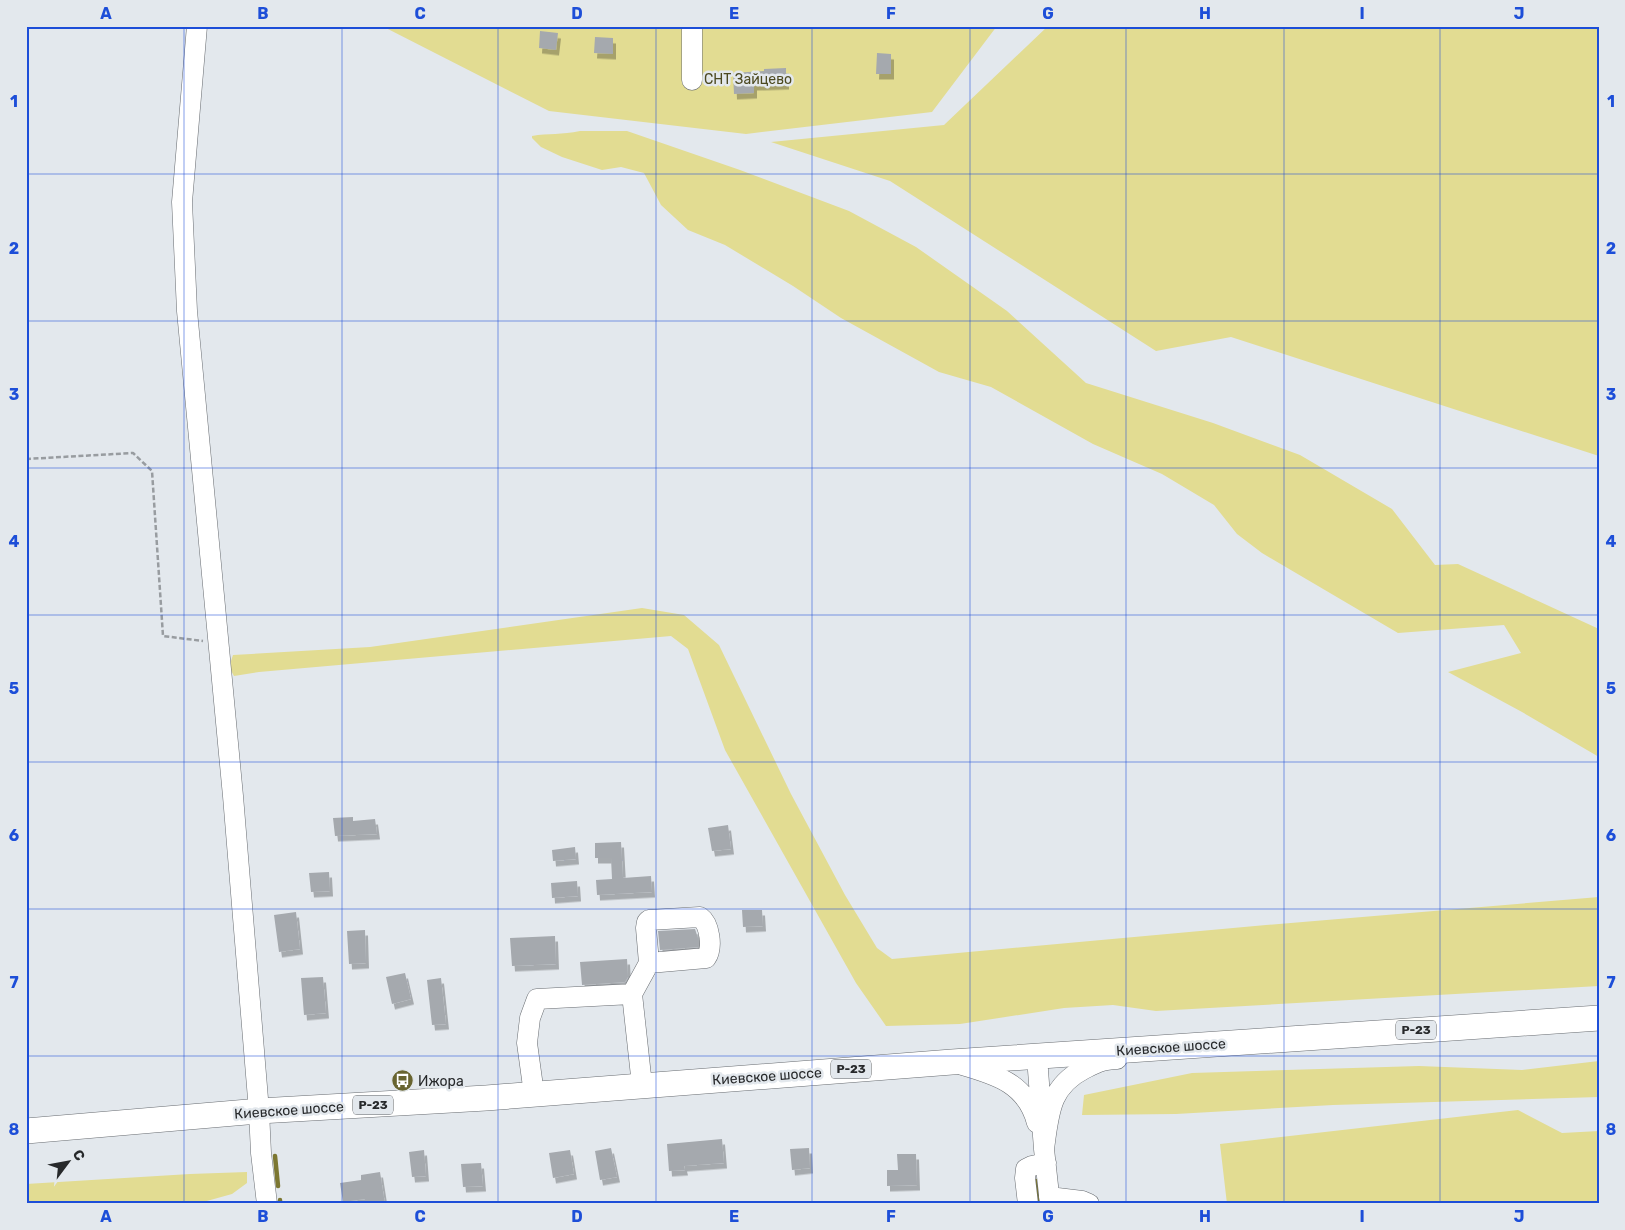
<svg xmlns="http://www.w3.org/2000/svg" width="1625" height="1230" viewBox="0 0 1625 1230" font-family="Rubik,sans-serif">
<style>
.green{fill:#e2dc92}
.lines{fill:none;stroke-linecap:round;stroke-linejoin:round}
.stream{stroke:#7c7732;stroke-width:4.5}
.building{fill:#a5a9ae;filter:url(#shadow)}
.minor-casing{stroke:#686c71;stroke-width:21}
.major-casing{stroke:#686c71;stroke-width:26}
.path{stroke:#989ca0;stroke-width:2.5;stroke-dasharray:5 2.5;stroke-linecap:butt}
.minor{stroke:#fff;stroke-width:20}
.major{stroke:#fff;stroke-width:25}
.grid{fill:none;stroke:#1d4ed8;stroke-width:1;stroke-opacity:0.55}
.labels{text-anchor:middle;stroke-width:5;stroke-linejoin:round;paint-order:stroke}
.shield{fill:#e3e8ed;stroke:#5f6265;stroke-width:1}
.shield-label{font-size:12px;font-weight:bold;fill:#27292b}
.park-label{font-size:14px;fill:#4c4920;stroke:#e3e8ed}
.street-label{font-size:14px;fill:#27292b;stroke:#e3e8ed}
.poi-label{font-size:14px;fill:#27292b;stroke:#e3e8ed;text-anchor:start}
.neatline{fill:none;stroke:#1d4ed8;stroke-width:2}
.grid-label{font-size:16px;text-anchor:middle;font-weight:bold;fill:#1d4ed8}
</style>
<defs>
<filter id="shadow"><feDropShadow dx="3" dy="5.5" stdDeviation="0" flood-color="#0004"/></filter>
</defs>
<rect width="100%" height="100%" fill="#e3e8ed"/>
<path class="green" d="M382,26h615l-65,86 -186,22 -197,-23z
M1048,26h551v430l-368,-119 -75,14 -266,-170 -119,-39 173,-17z
M580,131h47l113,39 109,41 67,36 91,64 79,72 127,40 87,32 92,54 43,56 23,-1 141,65v128l-77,-45 -74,-40 73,-19 -17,-28 -106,8 -136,-80 -25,-19 -23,-29 -52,-31 -69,-30 -102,-57 -52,-15 -98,-54 -48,-32 -68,-41 -37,-15 -27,-25 -17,-32 -23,-6 -19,3 -40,-13 -21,-10 -9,-9v-2c16,-3 30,-1 48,-5z
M642,608l42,7 35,30 72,149 54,101 32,53 15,11 374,-34 333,-28v89l-443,25 -43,-6 -49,3 -104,16 -74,2 -30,-43 -131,-233 -37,-101 -17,-13 -412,36 -25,4 -5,-9 4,-12 137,-8z
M1599,1061v36l-266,8 -157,9 -94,1 2,-20 108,-22 227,-7 103,4z
M1518,1110l44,23 37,-2v73h-372l-7,-60z
M247,1172v11l-15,11 -36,10h-170v-20l164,-10z"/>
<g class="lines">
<path class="stream" d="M275,1156l3,30
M1036,1181l3,23
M280,1200v4"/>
</g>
<path class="building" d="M540,31l18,2 -2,17 -17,-2z
M595,37l18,1v16l-19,-1z
M877,53l14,1v20h-15z
M786,68v16l-32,1v8l-20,1 -1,-21 31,-2v-2z
M353,817v4l22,-2 2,15 -42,2 -2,-18z
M728,825l3,24 -19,2 -4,-23z
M621,842l2,36 28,-2 1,16 -55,3 -1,-15 16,-1 -1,-21h-16v-15z
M575,847l1,12 -23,2 -1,-11z
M329,872l1,19 -19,1 -2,-19z
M577,881l1,15 -26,2 -1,-15z
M742,910h20l1,16 -20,1z
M296,912l4,37 -21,3 -5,-37z
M695,929l3,9v9l-38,3 -2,-19z
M365,930l1,33 -17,1 -2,-33z
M555,936l1,28 -44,2 -2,-28z
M627,959l1,18 -3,5 -43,3 -2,-23z
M405,973l6,26 -19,5 -6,-27z
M323,977l3,36 -22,2 -3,-37z
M441,978l5,46 -14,1 -5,-45z
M722,1139l2,24 -40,3 1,4 -16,1 -2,-27z
M611,1148l6,29 -17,3 -5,-29z
M809,1148l1,20 -18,2 -2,-21z
M424,1150l2,26 -14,1 -3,-25z
M570,1150l4,24 -21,4 -4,-25z
M897,1154h19l1,31 -30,1v-16h11z
M481,1163l2,23 -20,1 -2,-23z
M380,1172l5,32h-20v-5l-22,3 -3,-19 21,-3v-5z"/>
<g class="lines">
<defs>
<path id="minor" d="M197,26l-15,176 5,109 46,485 26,315 2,42 6,51
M692,80v-54
M632,994l10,91
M1037,1057l7,92 6,55
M962,1065c35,10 65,19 75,58
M534,1094l-7,-51 3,-25 7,-19 95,-5 17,-31 57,-5c7,-10 4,-34 -6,-41l-51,3 -2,2 -1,6 3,35
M1044,1149c5,-35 5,-62 40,-80 14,-7 17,-9 33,-10
M1049,1197l33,4 7,3
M1028,1204l-3,-26 1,-9 6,-3 14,-3"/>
<path id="major" d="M26,1131l233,-20 227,-13 466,-36 647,-44"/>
</defs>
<use href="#minor" class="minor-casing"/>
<use href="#major" class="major-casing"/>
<path class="path" d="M26,459l107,-6 19,18 11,165 40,5"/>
<use href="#minor" class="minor"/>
<use href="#major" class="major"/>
</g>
<path class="grid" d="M184,26v1178M342,26v1178M498,26v1178M656,26v1178M812,26v1178M970,26v1178M1126,26v1178M1284,26v1178M1440,26v1178M26,174h1573M26,321h1573M26,468h1573M26,615h1573M26,762h1573M26,909h1573M26,1056h1573"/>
<defs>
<symbol id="bus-disc" viewBox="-11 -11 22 22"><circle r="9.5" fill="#686430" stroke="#e3e8ed"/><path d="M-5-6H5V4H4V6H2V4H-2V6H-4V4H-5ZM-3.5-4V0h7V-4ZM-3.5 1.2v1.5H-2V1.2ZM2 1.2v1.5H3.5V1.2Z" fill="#fff"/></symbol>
</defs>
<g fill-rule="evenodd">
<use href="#bus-disc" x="390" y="1068" width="25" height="25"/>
</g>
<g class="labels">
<g class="shield">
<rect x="1396" y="1020.5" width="40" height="19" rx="4"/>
<rect x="831" y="1059.5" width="40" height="19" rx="4"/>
<rect x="353" y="1095.5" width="40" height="19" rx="4"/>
</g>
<g class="shield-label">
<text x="1416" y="1034">Р-23</text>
<text x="851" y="1073">Р-23</text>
<text x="373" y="1109">Р-23</text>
</g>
<g class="park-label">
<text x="748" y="84">СНТ Зайцево</text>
</g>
<g class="street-label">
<text transform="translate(1171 1047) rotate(-4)" y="5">Киевское шоссе</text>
<text transform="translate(767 1076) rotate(-4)" y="5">Киевское шоссе</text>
<text transform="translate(289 1110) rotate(-4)" y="5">Киевское шоссе</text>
</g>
<g class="poi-label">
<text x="418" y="1086">Ижора</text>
</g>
</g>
<rect width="1625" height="1230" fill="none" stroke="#e3e8ed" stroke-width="55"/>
<g transform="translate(68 1162) rotate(58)" stroke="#e3e8ed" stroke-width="4" paint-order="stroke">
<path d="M0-4L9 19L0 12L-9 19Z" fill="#27292b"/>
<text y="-8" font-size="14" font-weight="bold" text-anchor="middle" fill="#27292b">С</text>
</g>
<rect x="28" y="28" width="1570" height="1174" class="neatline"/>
<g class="grid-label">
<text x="106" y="19">A</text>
<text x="263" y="19">B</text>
<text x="420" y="19">C</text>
<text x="577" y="19">D</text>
<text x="734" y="19">E</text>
<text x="891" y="19">F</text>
<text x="1048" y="19">G</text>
<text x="1205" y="19">H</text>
<text x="1362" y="19">I</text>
<text x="1519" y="19">J</text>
<text x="14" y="107">1</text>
<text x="1611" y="107">1</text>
<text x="14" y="254">2</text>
<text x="1611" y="254">2</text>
<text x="14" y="400">3</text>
<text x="1611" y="400">3</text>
<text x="14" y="547">4</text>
<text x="1611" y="547">4</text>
<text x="14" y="694">5</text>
<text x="1611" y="694">5</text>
<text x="14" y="841">6</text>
<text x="1611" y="841">6</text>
<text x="14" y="988">7</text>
<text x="1611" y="988">7</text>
<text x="14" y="1135">8</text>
<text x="1611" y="1135">8</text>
<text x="106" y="1222">A</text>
<text x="263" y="1222">B</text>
<text x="420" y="1222">C</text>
<text x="577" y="1222">D</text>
<text x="734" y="1222">E</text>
<text x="891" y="1222">F</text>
<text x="1048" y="1222">G</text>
<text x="1205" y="1222">H</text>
<text x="1362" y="1222">I</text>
<text x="1519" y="1222">J</text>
</g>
</svg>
